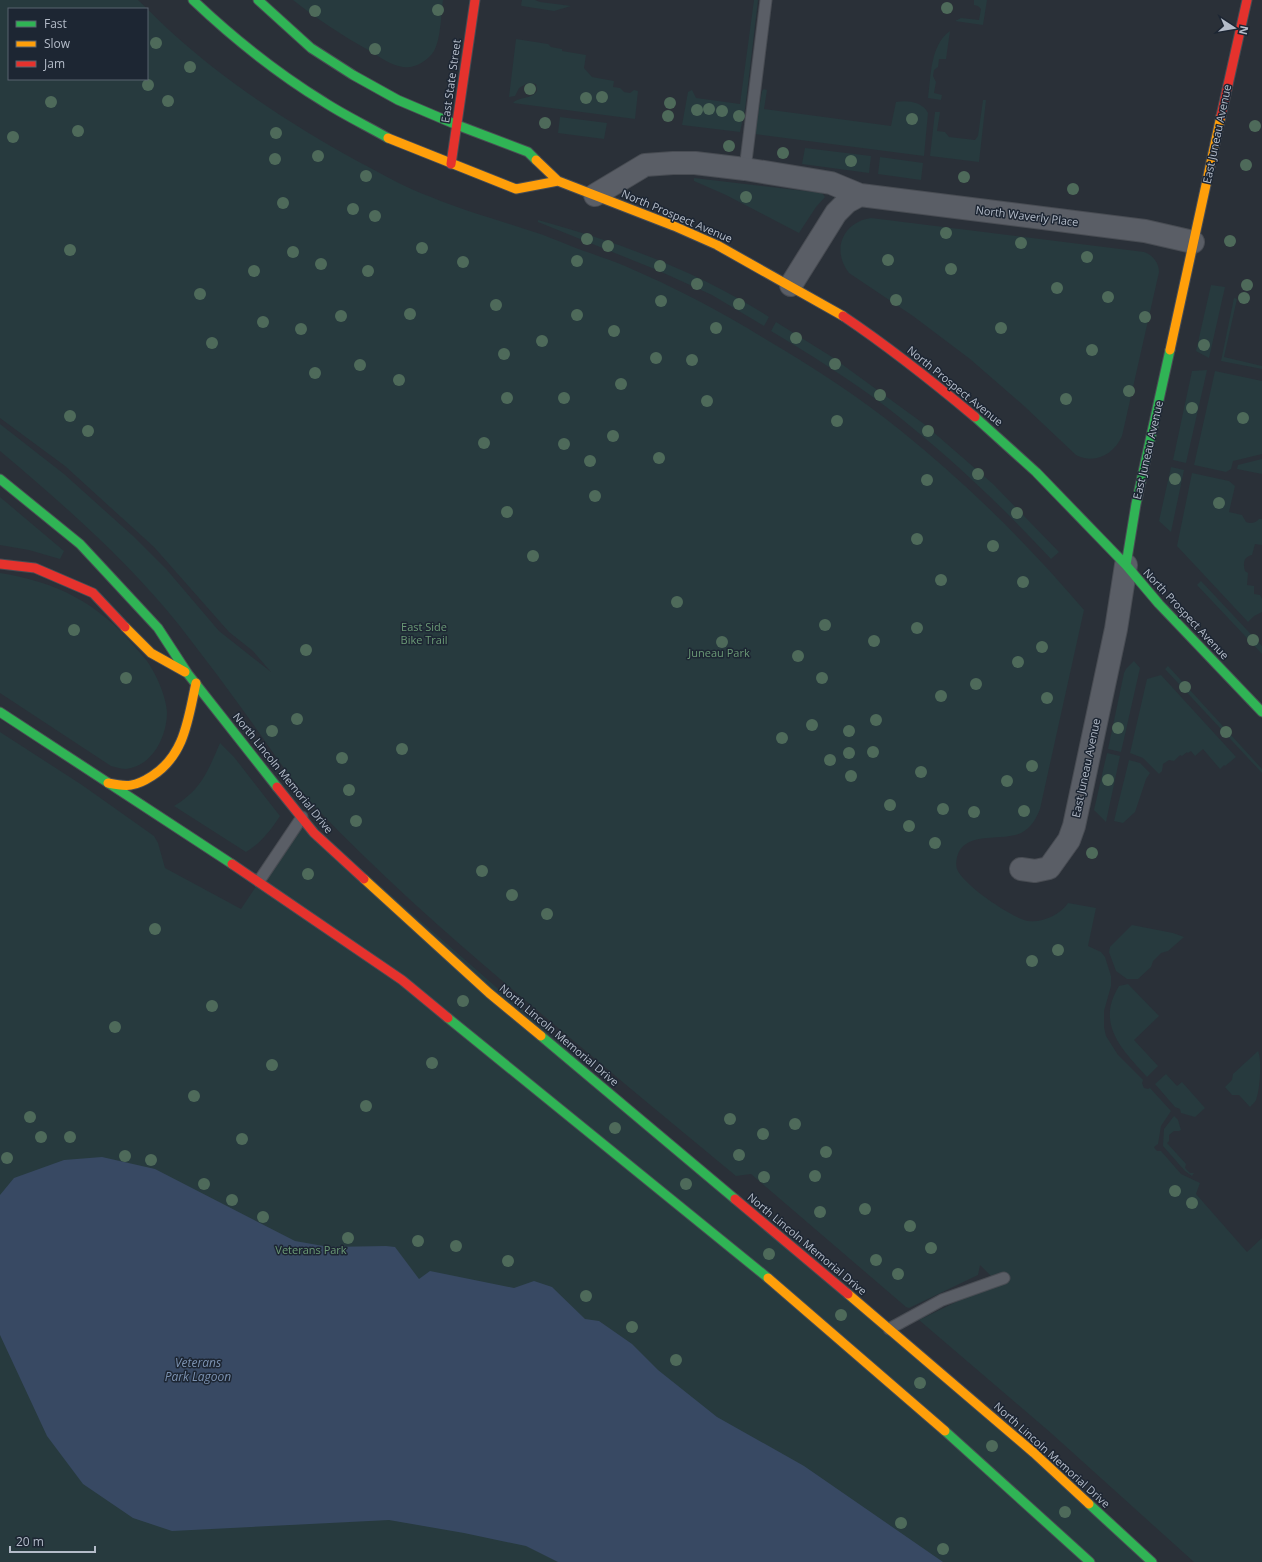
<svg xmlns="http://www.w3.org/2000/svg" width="1262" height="1562" viewBox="0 0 1262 1562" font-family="'Open Sans',sans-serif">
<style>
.green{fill:#273a3e;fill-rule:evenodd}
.water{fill:#384963}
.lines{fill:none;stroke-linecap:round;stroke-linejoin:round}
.lane-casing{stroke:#484c53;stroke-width:13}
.street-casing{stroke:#484c53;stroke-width:24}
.fast-casing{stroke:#484c53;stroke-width:11}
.slow-casing{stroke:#484c53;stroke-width:11}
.jam-casing{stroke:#484c53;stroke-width:11}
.lane{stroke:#5a5e66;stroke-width:11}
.street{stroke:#5a5e66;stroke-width:22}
.fast{stroke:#30b455;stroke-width:9}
.slow{stroke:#ff9f0a;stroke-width:9}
.jam{stroke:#e5322d;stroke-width:9}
.tree{fill:#4e6a5a}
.labels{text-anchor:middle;stroke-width:3;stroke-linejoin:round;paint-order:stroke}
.street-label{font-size:11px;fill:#b4bcc9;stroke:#1d2633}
.park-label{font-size:11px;fill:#6b9a76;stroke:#1d2633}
.water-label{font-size:12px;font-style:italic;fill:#7c92b1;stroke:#1d2633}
</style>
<rect width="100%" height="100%" fill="#2a3038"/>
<path class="green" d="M0,0h138c14,13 27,27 41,39 53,47 118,89 180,123 23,12 47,26 72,35 33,14 68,23 103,35 11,3 21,8 32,12 19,8 40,14 59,22 49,21 97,46 142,74 46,27 91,56 133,90 67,54 128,114 184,180l-44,199c-4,10 -9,19 -19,24 -20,9 -57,-3 -64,24 -1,4 -1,9 0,12 6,16 55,49 71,52 14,2 32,-6 40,-18l28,5 -8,38 13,6 4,5 6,19v10l-7,25v16l2,9 12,19 25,25 -1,3 2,5 4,1 2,-1 21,23 -10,15 -3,18 -4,3 1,2 2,2h4l20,23 19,9 -4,11 51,58 15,-14v324h-68l-143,-129 -132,-113 78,-38 -17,-17 -2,10 -69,33 -3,-1 -155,-133 -15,2c-64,-53 -128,-106 -192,-160 -79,-66 -156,-133 -227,-207 -21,-23 -39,-49 -57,-75 -26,-37 -53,-73 -81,-109 -52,-65 -115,-120 -179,-174v-27l64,50 69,62 34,34 52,61 52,41 -18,-21 -24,-19 -75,-85 -89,-81 -65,-48zM9,9h138v70h-138z
M293,0h150c-2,14 -2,39 -9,51 -6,10 -20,18 -31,16 -13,-2 -23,-10 -33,-16 -27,-15 -53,-32 -77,-51z
M522,0h13l5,2 31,4 -17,5 -32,-5 -1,-1z
M754,0h4l-13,109 -5,23 -58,-7 6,-33 4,-2 4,8 44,6z
M974,0h13l-4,25 -28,-4 6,-3 18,2 2,-11 -3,-3 -4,-1z
M950,31l-4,28h-7l-1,8 -4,3 -1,6 3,6 -2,11 8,2 -1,5 -13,-2c3,-21 2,-53 22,-67z
M516,39l32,5 3,3 11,2v2l24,4 -2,13 8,9 22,4 -1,6 7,1 4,4 6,1 4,-3 4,1 -3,28 -122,-16c7,-7 18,-3 24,-12l-1,-7 -8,-1 -9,5 -4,8 -6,1z
M764,89l3,1 -3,19 127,17 5,-24c11,-2 27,0 32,11l-4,43 -169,-22 7,-43z
M983,100h3l-7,62 -49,-6 5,-44h5l-3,19 8,1 4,5 26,3 3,-4z
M560,117l47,6 -3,16 -46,-6z
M805,148l66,8 -2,17 -67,-9z
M880,157l43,6 -2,17 -43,-6z
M694,178l128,15 3,4 -9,10 -17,26 -73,-38 -32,-14z
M871,218l273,34c9,3 15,11 15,20l-37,164c-8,18 -27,29 -46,19l-53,-50 -53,-46 -57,-43 -64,-43c-18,-23 -6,-51 22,-55z
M538,220c81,22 161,52 231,97l-5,9 -52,-31 -55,-25 -119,-48z
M1211,285l14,2 -16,71 -13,-7z
M1234,298l3,1 -13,58 38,9v3l-41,-8z
M776,322l56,35 92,67 69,60 66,68 -8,7c-50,-54 -103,-104 -162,-150 -38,-29 -78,-54 -118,-78z
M1207,370l-21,93 -13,-3 19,-89z
M1215,371l47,10v73l-29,7 -2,8 -5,3 -32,-7z
M1262,459v15l-25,-5 1,-4z
M1171,467l13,3 -13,62 -12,-11z
M1192,473l37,8 6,5 -6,26 13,3 4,7c5,2 10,1 13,-3h3v26l-7,-1 -3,11c-9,2 -9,9 -7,16l3,2 -1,12 7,1v8l6,1 2,4v13l-8,4 -6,6 -71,-76z
M0,497l64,54 -4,8 -31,-9 -29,-5z
M0,573c57,9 98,30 135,74 6,7 13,14 17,22 7,12 14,29 15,43 0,24 -14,54 -41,57 -4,0 -10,-2 -15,-3l-111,-73z
M1201,581l61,65v8l-65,-69z
M1134,661l6,7 -19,84 -13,-3 16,-76 2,-4z
M1168,666l94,103v4l-97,-104z
M1161,675l75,82 -11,9 -1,-1 -4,4 -17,-20 -8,7 -4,-5 -3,2 -1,-1 -5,4 -2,-1 -6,6 -5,-1 -6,4 -1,7 -3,3 -16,-16 -13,-5 17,-74z
M0,732l82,53 72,51 4,7 7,25 76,41 61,-92 850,745h-1152z
M220,743l14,14 46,59c-9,14 -19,27 -34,36l-72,-46c27,-16 34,-35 46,-63z
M1107,753l13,3 -14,66 -12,-12z
M1129,760l11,3 10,10 -4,6 -11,33 -12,11 -9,-2z
M1132,925l41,8 11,4 -16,14 -7,2 -8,8 -2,6 -13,12h-11l-11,-8 -7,-19 1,-5z
M1128,984l31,32 -25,24 24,26 -11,11c-24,-27 -52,-52 -28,-91z
M1258,1051c4,8 2,39 -2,49 -1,2 -4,5 -6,7l-11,-12h-7l-7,-8 7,-7 1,-6z
M1166,1074l11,12 5,-4 23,26 -10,9 -14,-4 -1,-4 -5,-2 -20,-23z
M1174,1116l4,4 3,10 -2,1h-5l-5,4v6l-2,2 19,21 -1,4 5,5h4l-2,3 -7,-5 -22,-25 1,-17z"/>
<path class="water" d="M102,1157l53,12 140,72 34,6 57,-1 9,1 24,32 11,-8 84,17 20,-7 18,6 33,32 14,2 33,23 26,26 59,47 87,49 139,96h-385l-32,-16 -62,-13 -75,-13 -217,11 -39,-13 -50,-34 -36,-48 -47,-101v-140l14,-17 50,-18z"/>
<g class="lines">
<defs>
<path id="lane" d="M745,169l21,-169
M259,881l43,-64
M889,1329l53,-29 62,-22"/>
<path id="street" d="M595,195l50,-30 28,-2h22l50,6 86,14 29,12
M791,285l45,-72 11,-11 13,-7 285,36 48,11
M1021,869l14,2 14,-3 20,-28 5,-14 42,-197 10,-64"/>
<path id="fast" d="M193,0c40,38 84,73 131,102 20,13 43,24 64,36
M258,0l53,48 42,27 45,25 59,25 71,27 8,8
M975,417l61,55 90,93 33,39 103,108
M0,479l80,65 78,84 30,46 89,113
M1126,565l10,-61 34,-154
M0,712l232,152
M448,1018l320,260
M541,1036l194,163
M945,1431l145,131
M1089,1504l63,58"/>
<path id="slow" d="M388,138l128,51 42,-8
M536,160l22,21 116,45 43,19 126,71
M1170,350l51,-234
M125,627l26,26 34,19
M108,783c19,4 27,4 44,-7 33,-21 36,-57 44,-93
M364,879l125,114 52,43
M768,1278l177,153
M848,1294l186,159 55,51"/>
<path id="jam" d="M1221,116l26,-116
M451,164l24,-164
M843,316c46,31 89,65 132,101
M0,564l35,4 58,25 32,34
M277,787l37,46 50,46
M232,864l170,116 46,38
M735,1199l113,95"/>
</defs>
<use href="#lane" class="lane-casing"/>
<use href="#street" class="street-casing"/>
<use href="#fast" class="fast-casing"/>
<use href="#slow" class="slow-casing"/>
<use href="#jam" class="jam-casing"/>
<use href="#lane" class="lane"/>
<use href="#street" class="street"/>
<use href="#fast" class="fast"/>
<use href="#slow" class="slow"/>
<use href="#jam" class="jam"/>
</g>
<g class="tree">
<circle cx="947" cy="8" r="6"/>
<circle cx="438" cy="10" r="6"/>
<circle cx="315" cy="11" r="6"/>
<circle cx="156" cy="43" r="6"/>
<circle cx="375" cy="49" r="6"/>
<circle cx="190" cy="67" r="6"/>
<circle cx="148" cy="85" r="6"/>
<circle cx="530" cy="89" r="6"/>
<circle cx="602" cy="97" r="6"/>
<circle cx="586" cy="98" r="6"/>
<circle cx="168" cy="101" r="6"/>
<circle cx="51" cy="102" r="6"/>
<circle cx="670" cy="103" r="6"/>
<circle cx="709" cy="109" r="6"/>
<circle cx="697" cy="110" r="6"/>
<circle cx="722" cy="111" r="6"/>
<circle cx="668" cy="116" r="6"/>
<circle cx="739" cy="116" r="6"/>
<circle cx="912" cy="119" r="6"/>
<circle cx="545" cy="123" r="6"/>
<circle cx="1255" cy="126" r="6"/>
<circle cx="78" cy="131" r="6"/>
<circle cx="276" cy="133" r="6"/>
<circle cx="13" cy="137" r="6"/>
<circle cx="729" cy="146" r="6"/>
<circle cx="783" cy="153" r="6"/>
<circle cx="318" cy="156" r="6"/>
<circle cx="275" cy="159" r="6"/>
<circle cx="851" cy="161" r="6"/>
<circle cx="1246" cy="165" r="6"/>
<circle cx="366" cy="176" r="6"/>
<circle cx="964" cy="177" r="6"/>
<circle cx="1073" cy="189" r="6"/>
<circle cx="746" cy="197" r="6"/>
<circle cx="283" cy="203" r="6"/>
<circle cx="353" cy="209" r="6"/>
<circle cx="375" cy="216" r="6"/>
<circle cx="946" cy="233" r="6"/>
<circle cx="587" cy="239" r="6"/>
<circle cx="1230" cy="241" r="6"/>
<circle cx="1021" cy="243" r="6"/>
<circle cx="608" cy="246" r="6"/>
<circle cx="422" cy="248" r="6"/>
<circle cx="70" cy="250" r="6"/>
<circle cx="293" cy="252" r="6"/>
<circle cx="1087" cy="257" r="6"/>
<circle cx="888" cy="260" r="6"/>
<circle cx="577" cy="261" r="6"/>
<circle cx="463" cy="262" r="6"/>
<circle cx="321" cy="264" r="6"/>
<circle cx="660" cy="266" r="6"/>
<circle cx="951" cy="269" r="6"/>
<circle cx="254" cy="271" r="6"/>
<circle cx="368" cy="271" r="6"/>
<circle cx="697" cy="284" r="6"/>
<circle cx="1247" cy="285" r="6"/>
<circle cx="1057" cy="288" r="6"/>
<circle cx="200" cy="294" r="6"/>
<circle cx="1108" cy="297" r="6"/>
<circle cx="1244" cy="298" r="6"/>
<circle cx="896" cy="300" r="6"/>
<circle cx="661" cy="301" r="6"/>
<circle cx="739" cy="304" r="6"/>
<circle cx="496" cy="305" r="6"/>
<circle cx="410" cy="314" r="6"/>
<circle cx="577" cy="315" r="6"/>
<circle cx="341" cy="316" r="6"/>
<circle cx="1145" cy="317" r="6"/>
<circle cx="263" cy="322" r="6"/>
<circle cx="716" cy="328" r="6"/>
<circle cx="1001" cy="328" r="6"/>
<circle cx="301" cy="329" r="6"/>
<circle cx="614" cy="331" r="6"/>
<circle cx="796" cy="338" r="6"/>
<circle cx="542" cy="341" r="6"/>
<circle cx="212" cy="343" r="6"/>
<circle cx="1204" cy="345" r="6"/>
<circle cx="1092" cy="350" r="6"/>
<circle cx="504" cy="354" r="6"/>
<circle cx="656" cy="358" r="6"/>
<circle cx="692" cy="360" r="6"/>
<circle cx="835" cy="364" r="6"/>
<circle cx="360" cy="365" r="6"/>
<circle cx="315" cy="373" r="6"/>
<circle cx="399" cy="380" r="6"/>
<circle cx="621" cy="384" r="6"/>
<circle cx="1129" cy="391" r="6"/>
<circle cx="880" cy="395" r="6"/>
<circle cx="507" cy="398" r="6"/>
<circle cx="564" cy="398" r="6"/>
<circle cx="1066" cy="399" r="6"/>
<circle cx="707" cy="401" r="6"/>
<circle cx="1192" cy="408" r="6"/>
<circle cx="70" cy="416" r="6"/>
<circle cx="1243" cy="418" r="6"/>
<circle cx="837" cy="421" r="6"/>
<circle cx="88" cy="431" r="6"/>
<circle cx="928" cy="431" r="6"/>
<circle cx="613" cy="436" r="6"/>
<circle cx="484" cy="443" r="6"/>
<circle cx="564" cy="444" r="6"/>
<circle cx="659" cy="458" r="6"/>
<circle cx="590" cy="461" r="6"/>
<circle cx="978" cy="474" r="6"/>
<circle cx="1175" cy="479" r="6"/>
<circle cx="927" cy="480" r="6"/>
<circle cx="595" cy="496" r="6"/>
<circle cx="1219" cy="503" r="6"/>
<circle cx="507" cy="512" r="6"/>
<circle cx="1017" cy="513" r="6"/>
<circle cx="917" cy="539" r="6"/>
<circle cx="993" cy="546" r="6"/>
<circle cx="533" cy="556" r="6"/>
<circle cx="941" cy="580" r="6"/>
<circle cx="1023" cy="582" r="6"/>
<circle cx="677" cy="602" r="6"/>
<circle cx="825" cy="625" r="6"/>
<circle cx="917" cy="628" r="6"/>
<circle cx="74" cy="630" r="6"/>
<circle cx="1253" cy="640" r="6"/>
<circle cx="874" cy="641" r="6"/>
<circle cx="722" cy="642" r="6"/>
<circle cx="1042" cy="647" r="6"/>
<circle cx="306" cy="650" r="6"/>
<circle cx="798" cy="656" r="6"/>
<circle cx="1018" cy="662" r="6"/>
<circle cx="126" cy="678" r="6"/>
<circle cx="822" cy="678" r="6"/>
<circle cx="976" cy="684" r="6"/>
<circle cx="1185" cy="687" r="6"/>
<circle cx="941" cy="696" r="6"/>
<circle cx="1047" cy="698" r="6"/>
<circle cx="297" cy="719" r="6"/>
<circle cx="876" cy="720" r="6"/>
<circle cx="812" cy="725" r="6"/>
<circle cx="1118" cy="728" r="6"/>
<circle cx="272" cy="731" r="6"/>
<circle cx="849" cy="731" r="6"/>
<circle cx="1226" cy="732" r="6"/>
<circle cx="782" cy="738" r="6"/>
<circle cx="402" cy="749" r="6"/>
<circle cx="873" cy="752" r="6"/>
<circle cx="849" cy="753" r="6"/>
<circle cx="342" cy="758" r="6"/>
<circle cx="830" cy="760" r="6"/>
<circle cx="1032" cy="766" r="6"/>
<circle cx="921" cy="772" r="6"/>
<circle cx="851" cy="776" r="6"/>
<circle cx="1108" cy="780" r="6"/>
<circle cx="1007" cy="781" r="6"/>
<circle cx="349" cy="790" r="6"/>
<circle cx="890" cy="805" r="6"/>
<circle cx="943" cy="809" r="6"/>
<circle cx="1024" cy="811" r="6"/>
<circle cx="974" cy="812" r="6"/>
<circle cx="356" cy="821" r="6"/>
<circle cx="909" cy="826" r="6"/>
<circle cx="935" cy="843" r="6"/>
<circle cx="1092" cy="853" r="6"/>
<circle cx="482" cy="871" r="6"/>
<circle cx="308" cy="874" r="6"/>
<circle cx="512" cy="895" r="6"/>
<circle cx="547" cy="914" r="6"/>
<circle cx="155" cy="929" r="6"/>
<circle cx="1058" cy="950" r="6"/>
<circle cx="1032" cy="961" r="6"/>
<circle cx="463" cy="1001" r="6"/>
<circle cx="212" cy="1006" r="6"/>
<circle cx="115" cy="1027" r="6"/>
<circle cx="432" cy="1063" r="6"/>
<circle cx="272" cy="1065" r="6"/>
<circle cx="194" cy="1096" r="6"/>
<circle cx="366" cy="1106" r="6"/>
<circle cx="30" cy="1117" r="6"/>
<circle cx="730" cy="1119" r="6"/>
<circle cx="795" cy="1124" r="6"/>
<circle cx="615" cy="1128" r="6"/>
<circle cx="763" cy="1134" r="6"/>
<circle cx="41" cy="1137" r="6"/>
<circle cx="70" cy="1137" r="6"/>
<circle cx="242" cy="1139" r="6"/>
<circle cx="826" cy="1152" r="6"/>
<circle cx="739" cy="1155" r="6"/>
<circle cx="125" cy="1156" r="6"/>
<circle cx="7" cy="1158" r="6"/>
<circle cx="151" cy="1160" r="6"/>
<circle cx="815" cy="1176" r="6"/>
<circle cx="764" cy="1177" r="6"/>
<circle cx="204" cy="1184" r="6"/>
<circle cx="686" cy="1184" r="6"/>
<circle cx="1175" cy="1191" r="6"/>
<circle cx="232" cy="1200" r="6"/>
<circle cx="1192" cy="1203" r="6"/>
<circle cx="865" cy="1209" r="6"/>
<circle cx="820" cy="1212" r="6"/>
<circle cx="263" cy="1217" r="6"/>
<circle cx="910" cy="1226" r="6"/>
<circle cx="348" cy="1238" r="6"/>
<circle cx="418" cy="1241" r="6"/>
<circle cx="456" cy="1246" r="6"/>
<circle cx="931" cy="1248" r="6"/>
<circle cx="769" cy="1254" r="6"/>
<circle cx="876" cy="1260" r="6"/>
<circle cx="508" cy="1261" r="6"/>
<circle cx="898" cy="1274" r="6"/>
<circle cx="586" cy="1296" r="6"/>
<circle cx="841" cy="1315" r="6"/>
<circle cx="632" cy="1327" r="6"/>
<circle cx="676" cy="1360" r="6"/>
<circle cx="920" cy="1383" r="6"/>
<circle cx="992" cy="1446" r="6"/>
<circle cx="1065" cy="1512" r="6"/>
<circle cx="901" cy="1523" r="6"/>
<circle cx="943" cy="1549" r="6"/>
</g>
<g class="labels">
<g class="street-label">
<text transform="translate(451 81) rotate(-82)" y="4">East State Street</text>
<text transform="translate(1217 134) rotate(-78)" y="4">East Juneau Avenue</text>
<text transform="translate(677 216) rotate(23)" y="4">North Prospect Avenue</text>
<text transform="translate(1027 216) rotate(7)" y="4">North Waverly Place</text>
<text transform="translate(955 386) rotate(39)" y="4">North Prospect Avenue</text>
<text transform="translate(1148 450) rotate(-77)" y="4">East Juneau Avenue</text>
<text transform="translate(1186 614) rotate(47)" y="4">North Prospect Avenue</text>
<text transform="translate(1086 768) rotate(-78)" y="4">East Juneau Avenue</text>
<text transform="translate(283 773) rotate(51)" y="4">North Lincoln Memorial Drive</text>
<text transform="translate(559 1035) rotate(40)" y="4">North Lincoln Memorial Drive</text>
<text transform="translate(807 1244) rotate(40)" y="4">North Lincoln Memorial Drive</text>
<text transform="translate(1052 1455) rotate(42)" y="4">North Lincoln Memorial Drive</text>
</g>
<g class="park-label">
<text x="424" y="631">East Side<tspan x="424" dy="13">Bike Trail</tspan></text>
<text x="719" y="657">Juneau Park</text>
<text x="311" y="1254">Veterans Park</text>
</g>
<g class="water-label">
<text x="198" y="1367">Veterans<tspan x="198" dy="14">Park Lagoon</tspan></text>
</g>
</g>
<rect x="8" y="8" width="140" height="72" fill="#1d2633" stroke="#59626f"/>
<rect x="16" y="21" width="20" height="6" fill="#30b455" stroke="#59626f"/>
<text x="44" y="28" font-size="12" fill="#b4bcc9">Fast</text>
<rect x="16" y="41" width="20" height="6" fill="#ff9f0a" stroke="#59626f"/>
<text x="44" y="48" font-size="12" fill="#b4bcc9">Slow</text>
<rect x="16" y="61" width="20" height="6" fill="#e5322d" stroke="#59626f"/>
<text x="44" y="68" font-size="12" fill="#b4bcc9">Jam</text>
<g transform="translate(1234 28) rotate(102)" stroke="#1d2633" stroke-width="3" paint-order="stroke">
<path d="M0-3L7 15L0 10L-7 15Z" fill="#b4bcc9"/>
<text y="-6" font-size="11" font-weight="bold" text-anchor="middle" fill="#b4bcc9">N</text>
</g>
<path d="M10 1546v6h85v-6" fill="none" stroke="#b4bcc9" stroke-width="2"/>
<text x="16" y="1546" font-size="12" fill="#b4bcc9" stroke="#1d2633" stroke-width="3" paint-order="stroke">20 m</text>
</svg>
